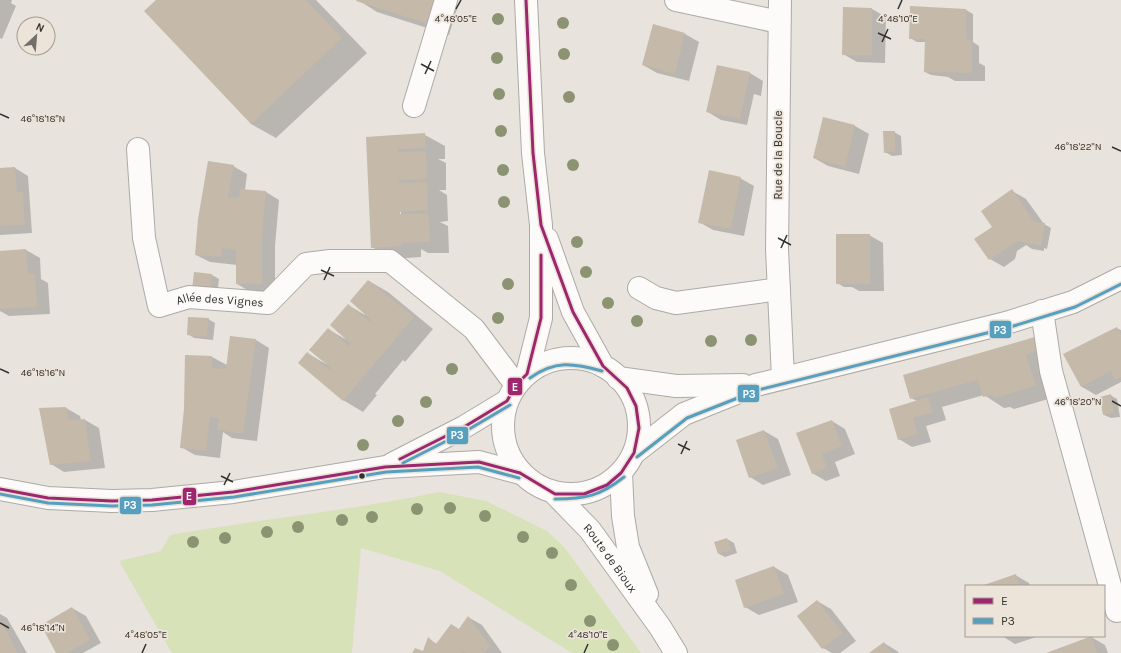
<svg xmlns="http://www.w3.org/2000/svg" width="1121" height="653" viewBox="0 0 1121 653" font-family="Karla,sans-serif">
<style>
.green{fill:#d7e2b9}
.shadow{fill:#0003;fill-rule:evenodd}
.building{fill:#c5b9a9}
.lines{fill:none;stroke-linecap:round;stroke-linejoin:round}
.minor-casing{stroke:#adaaa5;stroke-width:24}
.major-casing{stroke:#adaaa5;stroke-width:24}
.minor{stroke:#fcfbfa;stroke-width:22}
.major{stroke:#fcfbfa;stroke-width:22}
.bus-1-casing{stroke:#ece3d9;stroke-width:6}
.bus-2-casing{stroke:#ece3d9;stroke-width:6}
.bus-1{stroke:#9d266f;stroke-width:3}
.bus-2{stroke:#569fbe;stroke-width:3}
.tree{fill:#8c9372}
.ticks{fill:none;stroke:#34312d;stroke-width:1.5}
.bus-dot{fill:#34312d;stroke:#ece3d9;stroke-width:1.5}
.labels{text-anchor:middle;stroke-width:3.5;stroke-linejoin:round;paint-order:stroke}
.street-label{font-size:12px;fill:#34312d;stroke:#ece3d9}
.ticks-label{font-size:10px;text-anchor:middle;fill:#34312d;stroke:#ece3d9;stroke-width:3.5;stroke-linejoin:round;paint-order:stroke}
.line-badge{stroke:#ece3d9;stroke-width:1.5}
.badge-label{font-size:11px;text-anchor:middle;font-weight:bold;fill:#fff}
</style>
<rect width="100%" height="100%" fill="#e8e3dd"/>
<path class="green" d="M439,492l47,9 61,30 18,17 76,105h-69l-132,-82 -79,-23 -9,105h-180l-53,-92 42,-10 9,-16c89,-16 180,-24 269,-43z"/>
<path class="shadow" d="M0,0h12l-1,3 5,3 -14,33 -2,-1z
M157,0h159l51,53 -91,85 -25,-14z
M358,0h83l16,9 -8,26 -72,-23z
M872,9l14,8 -1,46 -28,-1 -14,-8z
M966,10l7,4v28l6,4v17l6,3v15h-30l-7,-4 -17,-2 -6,-3 1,-30h-9l-7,-4z
M654,25l31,9 14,8 -10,39 -32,-8 -14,-8z
M750,73l13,8 -2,15 -7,-2 -7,31 -26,-5 -13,-8z
M824,119l31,7 14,8 -10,40 -31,-8 -14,-8z
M894,132l7,4 1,19 -10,1 -7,-4z
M425,135l20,11v13h-7l8,4v27h-7l8,5 1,26 -8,1 8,4 1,27h-21l-7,-4v8l-29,2 -20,-12 -5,-109zM399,200h2v26h-2z
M233,166l14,8 -2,16 21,2 13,8 -4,46v46h-24l-14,-8v-19l-27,-3 -14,-7z
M15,168l13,8 4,57 -32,2v-66z
M740,178l14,8 -10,50 -31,-6 -14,-8z
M1012,191l14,8 18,25 7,4 -4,21 -3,-1v3l-12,-2 -6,-4 -9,6 -2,8 -11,8 -14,-8 -14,-20 17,-12z
M869,235l14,8 1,48h-25l-7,-4h-8l-7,-4z
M26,250l14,8 1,21 7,4 2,31 -41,2 -9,-5v-59z
M195,273l17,2 7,4 -2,17z
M369,281l19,11 45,37 -28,33 -2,-2 -28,34 2,1 -14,17 -20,-12 -36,-47 19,11 2,-35 17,10 3,-34 17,10z
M208,319l7,4 -2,17 -19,-2 -6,-4z
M1116,328l5,2v52l-25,13 -14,-8 -17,-33z
M1035,338l20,59 -41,12 -4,-2 -6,1 -20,-13 -42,12 4,13 -20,6 5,16 -19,5 -13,-8 18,-38 -6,-3z
M256,340l13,8 -12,93 -25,-3 -9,-6 -3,26 -25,-3 -14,-8 4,-38 1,-53 26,1 15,8z
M1110,395l7,4 3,18 -9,1 -7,-3z
M66,408l14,8 1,4h4l14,8 6,40 -41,4 -13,-8z
M832,421l13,8 10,25 -20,8 5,14 -14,5 -14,-8z
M764,431l14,8 13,36 -28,10 -13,-8z
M727,539l7,4 3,10 -12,4 -6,-3z
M774,567l14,8 10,27 -39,13 -14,-8z
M1015,575l14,8 1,3h-44z
M817,601l14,8 25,32 -16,12h-8l-9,-5z
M72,608l14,8 15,27 -18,10h-26z
M0,614l7,4 20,35h-27z
M468,617l14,8 20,28h-89l10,-1 5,-13 9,5 22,-15z
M1002,636h37l-24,8z
M1091,637l14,8 3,8h-59z
M884,643l13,8 2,2h-28z"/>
<path class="building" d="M156,0h150l36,38 -91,86 -107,-113z
M357,0h80l-8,24 -73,-23z
M910,6l56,3 1,31 5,1v32l-48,-1 1,-33h-16z
M843,7l29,1v47h-30z
M653,24l32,9 -10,41 -33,-9z
M717,65l33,7 -10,47 -34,-7z
M823,117l32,8 -10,42 -32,-9z
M883,131h12v20l-11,2z
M425,133l1,15 -29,1 1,3 28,-1 1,28 -28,1v3l28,-1 1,28 -28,2v2l28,-1 2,29 -29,1v3l-30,2 -5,-111z
M208,161l26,4 -6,32 11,1 1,-9 26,2 -4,47v46h-26v-34l-14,-2 -1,9 -26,-2 3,-36z
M15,167l2,25h6l2,33 -25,1v-58z
M709,170l32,7 -10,52 -33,-6z
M1012,189l22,33 11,1 -4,23 -23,-5 -29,19 -15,-21 18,-12 -11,-16z
M836,234h34v50h-34z
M26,249l2,25h7l2,33 -37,2v-58z
M194,272l18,2 -2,18 -18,-2z
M368,280l46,37 -71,84 -45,-38 9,-11 22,18 2,-2 -22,-18 19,-22 21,18 2,-2 -21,-19 18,-21 22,18 1,-2 -21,-19z
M188,317l21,1 -2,19 -20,-2z
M1117,327l4,8v42l-6,3 -4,-9 -30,16 -18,-33z
M230,336l26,3 -13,95 -26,-4 2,-12 -9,-1 -4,34 -26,-3 4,-39 1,-54 27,1v12l14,1z
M1035,337l4,13 -13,5 10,31 -42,12 -2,-3 -9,2 -5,-17 -68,19 -7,-24z
M1111,394l3,19 -11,2 -3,-18z
M928,397l5,15 -20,6 5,16 -20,6 -9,-31z
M66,407l3,13 16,-1 6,42 -41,4 -11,-57z
M832,420l10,26 -20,8 5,14 -15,6 -16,-41z
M764,430l14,38 -29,10 -13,-38z
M727,538l4,12 -13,4 -4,-12z
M774,566l10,28 -40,14 -9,-28z
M1016,574l3,12h-34l-1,-1z
M817,600l26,33 -21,16 -25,-33z
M72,607l18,33 -23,13h-11l-15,-28z
M468,616l22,30 -6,7h-18l-3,-2 -2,2h-49l3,-5 8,3 5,-14 8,7 15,-20 8,5z
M0,620l18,33h-18z
M1092,636l5,17h-51z
M884,642l8,11h-23z"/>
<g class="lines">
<defs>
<g id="minor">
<path d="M676,0l103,22"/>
<path d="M780,0l-3,249 6,129"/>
<path d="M414,106l32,-106"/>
<path id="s1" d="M138,149l6,89 15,68 30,-9 79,6 38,-39 24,-3h60l84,68 42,56"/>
<path d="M639,288l17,10 20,5 103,-14"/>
<path d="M1042,311l9,60 66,240"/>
<path d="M618,378l58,8 67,-1"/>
<path d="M634,453l50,-39 72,-29 250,-62 67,-21 48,-24"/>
<path d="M392,464l72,-37 43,-26"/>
<path d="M0,489l48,9 64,3 40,-1 81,-8 152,-25 94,-5 41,11"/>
</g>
<g id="major">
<path d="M526,0l7,153 8,72v93l-14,56"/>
<path d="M547,239l26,73 30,54"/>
<circle cx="571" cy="426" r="68"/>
<path d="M621,473l2,43 5,31 19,47"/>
<path id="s2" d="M555,494l35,36 70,97 16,26"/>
</g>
</defs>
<use href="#minor" class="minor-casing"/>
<use href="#major" class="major-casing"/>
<use href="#minor" class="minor"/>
<use href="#major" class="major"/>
<defs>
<path id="bus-1" d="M400,459l64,-32 43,-26 9,-16 11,-11 14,-56v-63
M0,489l48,9 64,3 40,-1 81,-8 152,-25 94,-5 41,11 35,21h29l23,-9 14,-12 13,-20 5,-25 -3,-22 -9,-18 -24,-22 -30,-54 -32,-87 -8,-72 -7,-153"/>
<path id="bus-2" d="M530,378c25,-18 43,-15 72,-7
M637,457l50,-39 71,-28 249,-62 68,-21 46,-23
M403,463l63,-32 44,-26
M0,494l48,9 64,3 40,-1 82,-8 152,-25 92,-5 41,11
M555,499c30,0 45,-3 69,-22"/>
</defs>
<use href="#bus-1" class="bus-1-casing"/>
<use href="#bus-2" class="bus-2-casing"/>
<use href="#bus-1" class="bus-1"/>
<use href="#bus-2" class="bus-2"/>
</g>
<g class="tree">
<circle cx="498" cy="19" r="6"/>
<circle cx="563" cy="23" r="6"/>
<circle cx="564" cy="54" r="6"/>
<circle cx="497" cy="58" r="6"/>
<circle cx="499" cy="94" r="6"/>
<circle cx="569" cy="97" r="6"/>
<circle cx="501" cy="131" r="6"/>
<circle cx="573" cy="165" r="6"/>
<circle cx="503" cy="170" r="6"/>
<circle cx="504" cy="202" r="6"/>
<circle cx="577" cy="242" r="6"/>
<circle cx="586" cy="272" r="6"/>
<circle cx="508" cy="284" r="6"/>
<circle cx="608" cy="303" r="6"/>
<circle cx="498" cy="318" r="6"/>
<circle cx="637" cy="321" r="6"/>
<circle cx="751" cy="340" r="6"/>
<circle cx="711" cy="341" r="6"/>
<circle cx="452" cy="369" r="6"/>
<circle cx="426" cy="402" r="6"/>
<circle cx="398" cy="421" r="6"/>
<circle cx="363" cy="445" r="6"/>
<circle cx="450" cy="508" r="6"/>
<circle cx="417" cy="509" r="6"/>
<circle cx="485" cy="516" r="6"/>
<circle cx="372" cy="517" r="6"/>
<circle cx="342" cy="520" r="6"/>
<circle cx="298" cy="527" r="6"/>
<circle cx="267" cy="532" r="6"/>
<circle cx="523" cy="537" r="6"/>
<circle cx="225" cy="538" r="6"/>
<circle cx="193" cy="542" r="6"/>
<circle cx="552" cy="553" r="6"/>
<circle cx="571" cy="585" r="6"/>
<circle cx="590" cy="621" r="6"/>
<circle cx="613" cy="645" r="6"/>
</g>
<path class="ticks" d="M456,9l5,-9M898,9l4,-9M878,33l13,6M882,42l6,-13M421,64l13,7M425,74l6,-13M0,114l9,4M1112,147l9,4M778,238l13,7M781,248l6,-13M321,270l13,6M324,280l6,-13M0,369l9,4M1112,401l9,5M678,444l12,6M681,454l6,-13M221,476l12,6M224,485l6,-12M0,623l9,5M142,653l4,-9M584,653l4,-9"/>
<circle class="bus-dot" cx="362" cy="476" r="3.5"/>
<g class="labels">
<g class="street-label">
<text transform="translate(778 155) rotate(-90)" y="4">Rue de la Boucle</text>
<text dy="4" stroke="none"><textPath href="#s1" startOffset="221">Allée des Vignes</textPath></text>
<text dy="4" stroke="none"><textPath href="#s2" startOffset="85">Route de Bioux</textPath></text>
</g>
</g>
<g class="ticks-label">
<text x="456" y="22">4°48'05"E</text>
<text x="898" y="22">4°48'10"E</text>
<text x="43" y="122">46°18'18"N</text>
<text x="1078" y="150">46°18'22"N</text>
<text x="43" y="376">46°18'16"N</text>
<text x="1078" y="405">46°18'20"N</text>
<text x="43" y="631">46°18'14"N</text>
<text x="146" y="638">4°48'05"E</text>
<text x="588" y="638">4°48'10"E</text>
</g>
<g class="line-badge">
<rect x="989" y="320" width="23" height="19" rx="4" fill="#569fbe"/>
<rect x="507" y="377" width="16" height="19" rx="4" fill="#9d266f"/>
<rect x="737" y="384" width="23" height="19" rx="4" fill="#569fbe"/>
<rect x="446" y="426" width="23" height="19" rx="4" fill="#569fbe"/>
<rect x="182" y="487" width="15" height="19" rx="4" fill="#9d266f"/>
<rect x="119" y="496" width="23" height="19" rx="4" fill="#569fbe"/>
</g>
<g class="badge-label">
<text x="1000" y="334">P3</text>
<text x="515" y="391">E</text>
<text x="749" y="398">P3</text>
<text x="457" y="439">P3</text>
<text x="189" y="500">E</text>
<text x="130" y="509">P3</text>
</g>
<rect x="965" y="585" width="140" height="52" fill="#ece3d9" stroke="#a29c94"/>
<rect x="973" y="598" width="20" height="6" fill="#9d266f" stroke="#a29c94"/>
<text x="1001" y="605" font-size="12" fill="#34312d">E</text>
<rect x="973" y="618" width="20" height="6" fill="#569fbe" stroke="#a29c94"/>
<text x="1001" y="625" font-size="12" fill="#34312d">P3</text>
<g transform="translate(36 36) rotate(26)"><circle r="19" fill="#ece3d9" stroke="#a29c94"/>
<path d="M0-3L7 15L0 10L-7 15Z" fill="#736f6b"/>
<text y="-6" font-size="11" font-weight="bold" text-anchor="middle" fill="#34312d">N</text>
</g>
</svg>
